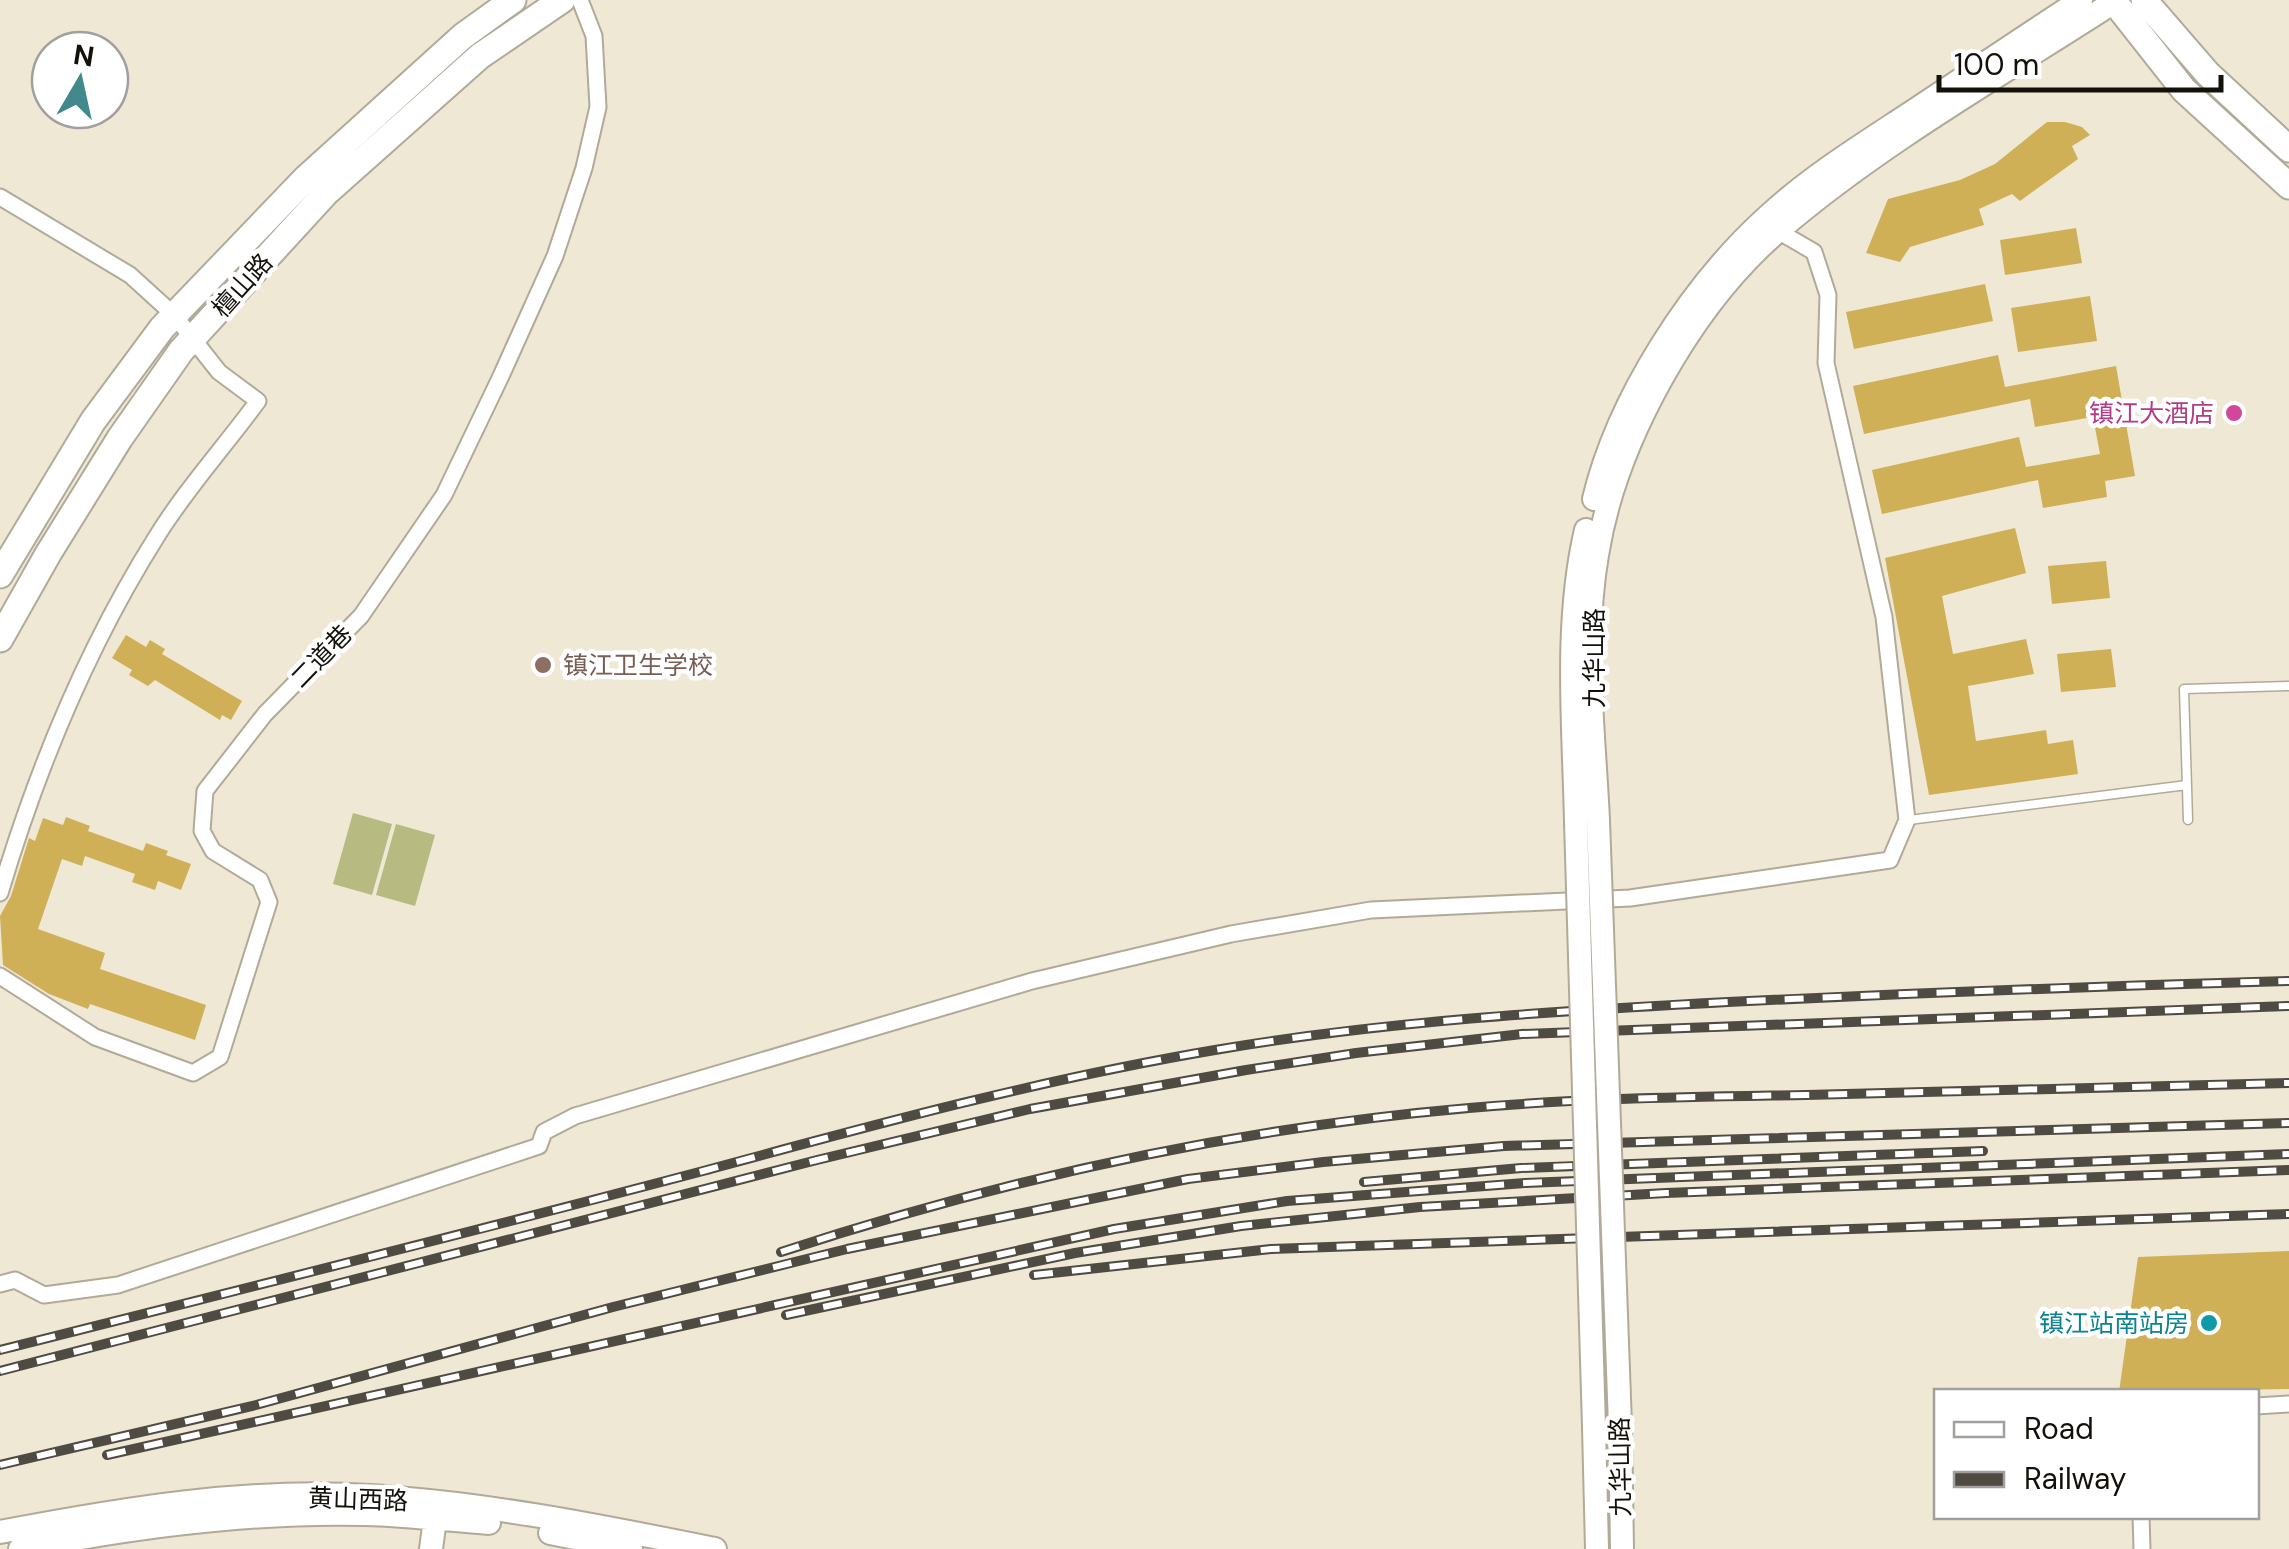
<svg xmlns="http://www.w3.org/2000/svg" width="2289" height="1549" viewBox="0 0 2289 1549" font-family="'DM Sans','Noto Sans SC',sans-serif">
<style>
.green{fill:#b7bb82}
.building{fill:#cfb057}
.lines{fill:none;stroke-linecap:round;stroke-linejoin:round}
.lane-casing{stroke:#b1aa98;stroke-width:11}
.street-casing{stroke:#b1aa98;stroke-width:19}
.secondary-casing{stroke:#b1aa98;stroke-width:26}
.primary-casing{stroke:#b1aa98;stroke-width:29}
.lane{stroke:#fff;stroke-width:8}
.street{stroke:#fff;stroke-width:15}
.secondary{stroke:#fff;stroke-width:22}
.primary{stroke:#fff;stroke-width:25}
.rail-casing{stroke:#4f4b42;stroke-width:10}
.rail{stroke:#fff;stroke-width:6;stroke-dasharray:19;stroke-linecap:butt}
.secondary-bridge-casing{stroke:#b1aa98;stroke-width:26;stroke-linecap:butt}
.secondary-bridge{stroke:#fff;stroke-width:22}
.hotel-dot{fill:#d1479c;stroke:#fff;stroke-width:4}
.education-dot{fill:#8d6e63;stroke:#fff;stroke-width:4}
.culture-dot{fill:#0f9aa8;stroke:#fff;stroke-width:4}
.labels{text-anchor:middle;stroke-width:9;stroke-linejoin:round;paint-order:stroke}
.street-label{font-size:25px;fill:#14110b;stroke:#fff}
.hotel-label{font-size:25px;fill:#b23c85;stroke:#fff;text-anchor:end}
.education-label{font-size:25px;fill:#785e54;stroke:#fff;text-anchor:start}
.culture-label{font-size:25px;fill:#0d838f;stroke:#fff;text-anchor:end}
</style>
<rect width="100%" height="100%" fill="#efe8d5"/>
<path class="green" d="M353,813l39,11 -20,71 -39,-11z
M396,824l39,11 -20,71 -39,-11z"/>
<path class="building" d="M2047,122h18l17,5 8,8 -18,11 6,13 -58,42 -8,-7 -33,15 5,16 -74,22 -10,15 -34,-9 22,-54 72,-19 35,-16z
M2076,228l6,35 -77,12 -5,-35z
M1985,284l8,37 -139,28 -8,-37z
M2090,296l7,45 -79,11 -7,-44z
M1998,355l7,32 111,-21 19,110 -30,5 2,16 -64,11 -5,-28 -156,34 -10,-44 147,-33 7,30 74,-13 -7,-37 -58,10 -5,-28 -166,35 -11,-48z
M2015,528l11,45 -84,23 11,58 73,-15 8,35 -66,12 8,55 70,-11 2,14 25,-4 5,34 -149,21 -44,-237z
M2106,561l4,37 -58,6 -4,-38z
M126,635l20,12 4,-7 15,9 -3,5 80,47 -11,19 -9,-5 -2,5 -65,-40 -7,6 -19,-11 3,-5 -20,-12z
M2111,649l5,38 -55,5 -4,-38z
M66,817l24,9 -2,5 55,20 3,-8 22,8 -2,4 25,9 -10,26 -23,-9 -3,9 -23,-8 3,-8 -50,-18 -3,10 -20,-7 -24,70 67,24 -5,16 106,36 -11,35 -105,-36 -2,5 -39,-15 -46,-29 -3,-49 11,-20 18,-58 6,3 8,-23 20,7z
M2289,1251v138l-170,3 19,-135z"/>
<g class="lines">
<defs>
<path id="lane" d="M1909,820l278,-35
M2188,820l-4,-131 105,-3"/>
<path id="street" d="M0,197l130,78 44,40 45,57 39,29c-33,45 -72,88 -101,135 -70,111 -120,233 -157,357
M0,976l95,61 98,36 27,-16 49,-155 -9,-22 -47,-29 -11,-20 3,-40 60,-77 96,-98 83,-121 57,-119 54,-120 29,-88 14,-61 -4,-71 -14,-36
M0,1284l15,-4 29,15 74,-10 421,-139 5,-14 31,-16 457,-135 199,-47 140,-24 259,-12 260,-38 17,-40 -23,-203 -58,-254 2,-68 -14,-43 -36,-21
M2256,1406l33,-2
M2141,1516l1,33"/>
<path id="secondary" d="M1594,499c24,-100 97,-213 173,-282 41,-38 90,-69 136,-99 59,-39 118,-79 178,-118
M1598,820c-4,-87 -16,-179 -1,-265 18,-113 94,-250 182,-325 100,-86 227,-158 338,-230
M1576,822c-2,-96 -12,-198 10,-292
M1620,1425l2,124
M1594,1427l3,122
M0,1532c121,-23 246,-44 370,-36 116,7 230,30 345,53
M550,1533l81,16
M20,1549c113,-22 230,-38 345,-35 41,1 83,6 124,9
M431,1549l4,-30"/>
<path id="primary" d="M2113,0l71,90 105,96
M2144,0l64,74 81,75
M0,575l93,-154 69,-93 144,-150 157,-142 50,-36
M0,639l48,-85 72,-116 61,-87 145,-158 154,-137 82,-56"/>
</defs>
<use href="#lane" class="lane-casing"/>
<use href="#street" class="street-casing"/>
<use href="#secondary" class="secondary-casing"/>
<use href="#primary" class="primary-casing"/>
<use href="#lane" class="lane"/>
<use href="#street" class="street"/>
<use href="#secondary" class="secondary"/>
<use href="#primary" class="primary"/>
<defs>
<path id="rail" d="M1364,1182l157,-14 462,-17
M781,1252c223,-73 455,-124 688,-144 112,-10 225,-11 337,-13 161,-4 322,-8 483,-12
M1034,1275l237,-26 1018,-35
M786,1315l289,-62 166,-27 179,-19 246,-14 623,-23
M0,1350c234,-59 469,-117 703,-179 170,-46 339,-92 512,-121 170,-29 341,-39 513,-48 187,-9 374,-16 561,-21
M0,1371l817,-211 213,-51 216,-39 110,-17 166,-19 767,-28
M107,1455l1007,-226 173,-28 238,-18 764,-29
M0,1465l256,-60 357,-98 234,-58 341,-70 135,-17 181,-16 785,-23"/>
</defs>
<use href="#rail" class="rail-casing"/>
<use href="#rail" class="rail"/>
<defs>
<path id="secondary-bridge" d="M1598,820l22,605
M1576,822l18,605"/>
</defs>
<use href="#secondary-bridge" class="secondary-bridge-casing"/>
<use href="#secondary-bridge" class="secondary-bridge"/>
</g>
<circle class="hotel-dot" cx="2234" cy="413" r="10"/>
<circle class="education-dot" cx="543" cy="665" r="10"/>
<circle class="culture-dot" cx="2209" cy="1323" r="10"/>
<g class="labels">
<g class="street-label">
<text transform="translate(242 285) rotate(-48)" y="9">檀山路</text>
<text transform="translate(321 656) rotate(-46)" y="9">二道巷</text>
<text transform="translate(1594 658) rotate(-90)" y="9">九华山路</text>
<text transform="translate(1620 1467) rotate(-91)" y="9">九华山路</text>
<text transform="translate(358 1499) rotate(2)" y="9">黄山西路</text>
</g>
<g class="hotel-label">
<text x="2214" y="422">镇江大酒店</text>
</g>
<g class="education-label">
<text x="563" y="674">镇江卫生学校</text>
</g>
<g class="culture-label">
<text x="2189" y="1332">镇江站南站房</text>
</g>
</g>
<rect x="1934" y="1389" width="325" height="130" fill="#ffffff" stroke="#a1a09d" stroke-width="2.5"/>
<rect x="1954" y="1422" width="50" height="15" fill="#ffffff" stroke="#a1a09d" stroke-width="2.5"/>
<text x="2024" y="1439" font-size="30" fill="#14110b">Road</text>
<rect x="1954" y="1472" width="50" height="15" fill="#4f4b42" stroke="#a1a09d" stroke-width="2.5"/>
<text x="2024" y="1489" font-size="30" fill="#14110b">Railway</text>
<g transform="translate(80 80) rotate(9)"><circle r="48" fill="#ffffff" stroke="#a1a09d" stroke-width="2.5"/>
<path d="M0-8L18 38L0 25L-18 38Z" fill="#41898d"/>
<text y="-15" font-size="28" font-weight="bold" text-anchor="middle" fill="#14110b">N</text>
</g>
<path d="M1939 75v15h282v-15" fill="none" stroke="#14110b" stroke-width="5"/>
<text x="1954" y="75" font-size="30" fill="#14110b" stroke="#ffffff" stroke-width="8" paint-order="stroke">100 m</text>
</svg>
